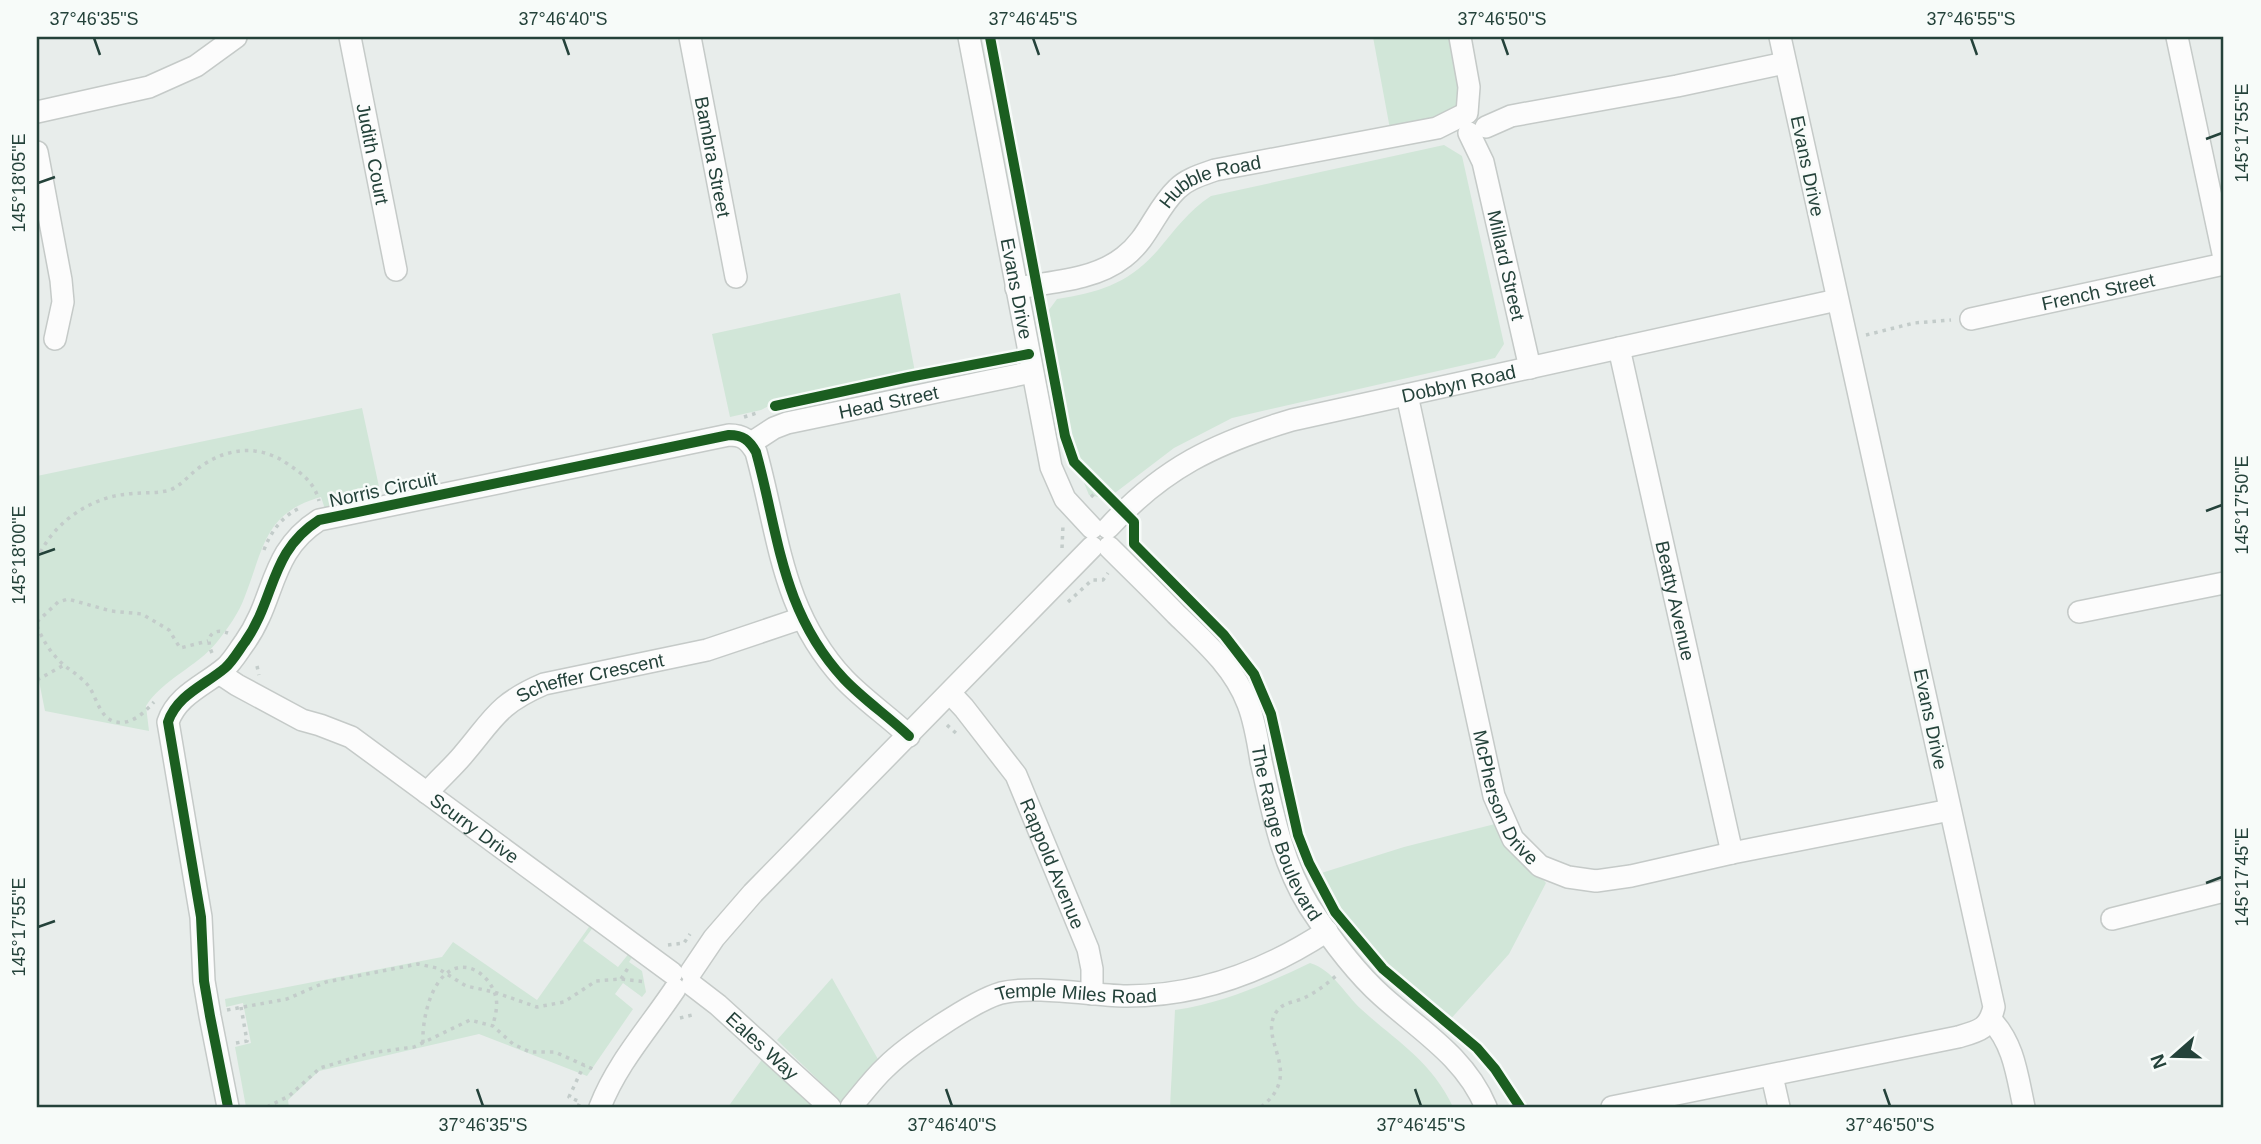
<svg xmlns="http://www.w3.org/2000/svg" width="2261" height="1144" viewBox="0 0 2261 1144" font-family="Helvetica,sans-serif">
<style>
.green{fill:#d1e6d8}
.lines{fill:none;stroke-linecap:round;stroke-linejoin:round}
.minor-casing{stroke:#c5cac8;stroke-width:24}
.path{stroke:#c3ccca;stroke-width:3.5;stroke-dasharray:3.5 5;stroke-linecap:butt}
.minor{stroke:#fcfcfc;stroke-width:21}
.cycleway-casing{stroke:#f7fbf9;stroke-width:15}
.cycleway{stroke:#1b5e20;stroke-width:10}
.ticks{fill:none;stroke:#24423a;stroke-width:2.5}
.labels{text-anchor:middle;stroke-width:5;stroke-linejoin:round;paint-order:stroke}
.street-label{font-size:19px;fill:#24423a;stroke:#f7fbf9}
.neatline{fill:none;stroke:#24423a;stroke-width:2.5}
.ticks-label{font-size:18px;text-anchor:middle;fill:#24423a}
</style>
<rect width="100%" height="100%" fill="#e8edeb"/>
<path class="green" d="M1373,37h78c4,17 10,37 11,54 1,33 -49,33 -72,38z
M1444,145l18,11 42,188 -9,14 -263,60 -58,30 -67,51 -18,-4c-24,-57 -31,-120 -43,-181l11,-15c43,-7 71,-15 101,-49 17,-20 30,-39 53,-54z
M900,293l15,79 -135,28 -19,10 -31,7 -18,-83z
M362,408l19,88 -56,13 -4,-12c-57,16 -57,51 -76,99 -6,17 -17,32 -28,46 -20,25 -54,37 -71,64l3,25 -104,-20 -8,-40v-195z
M1495,824l51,59 -37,71 -61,68c-39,-29 -77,-60 -105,-100 -10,-15 -19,-31 -28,-47l89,-28z
M591,924l3,2 -11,15 35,26 12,-15 3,4 -4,6 13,9 4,21 -4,5 -19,-14 -8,11 18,15 -46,67 -108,-42 -160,37 -31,29 1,7h-43l-11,-60 16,-4 -8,-40 -17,4 -1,-8 217,-42 11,-15 84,58z
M1310,963c23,7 34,30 51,46 36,33 70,51 92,98h-283l5,-97c48,-7 91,-26 135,-47z
M832,978l47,83 -36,43 -66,-64z
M763,1058l55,49h-90z"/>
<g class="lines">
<defs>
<g id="minor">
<path id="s1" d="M350,37l46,233"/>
<path id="s2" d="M690,37l46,240"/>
<path id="s3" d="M969,37l82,430 14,32 27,29"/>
<path d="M1460,37l9,50 -2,26"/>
<path d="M2177,37l47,221"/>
<path d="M37,112l112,-25 47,-21 40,-29"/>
<path d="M1486,127l25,-11 166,-30 108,-23"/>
<path id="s4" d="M1469,133l14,29 47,206"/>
<path d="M37,152l24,128 2,22 -8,37"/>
<path id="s5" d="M1016,288c36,-6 79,-8 108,-31 25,-19 31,-47 53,-68 10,-10 24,-14 38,-19l222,-42 28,-14"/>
<path id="s6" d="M1971,319l253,-55"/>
<path id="s7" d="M1619,348l113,505"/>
<path id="s8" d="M1407,395l87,401 19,43 27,27 28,11 28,4 35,-5 101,-23 218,-43"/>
<path id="s9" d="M751,443l23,-15 13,-5 245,-51"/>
<path id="s10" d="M1108,528c55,-60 107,-85 184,-108l545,-120"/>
<path id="s11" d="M1109,547c22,22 45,44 67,67 28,27 58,53 72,90 7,18 10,38 13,57 11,49 21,102 48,145 21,32 45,65 73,90 39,35 83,61 104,111"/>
<path d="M2079,612l145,-29"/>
<path id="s12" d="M219,673l18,12 65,35 18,5 31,12 321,236"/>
<path id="s13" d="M950,693l14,15 52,67 72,174 4,20v25"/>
<path id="s14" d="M427,793c11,-13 24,-24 35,-37 31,-36 35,-52 82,-72l163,-34 95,-32"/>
<path d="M2112,919l112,-28"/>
<path d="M691,972l23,-34 39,-45 339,-346"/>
<path id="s15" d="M692,985l26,20 112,102"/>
<path d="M1991,1020c23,24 26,55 33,87"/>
<path d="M1772,1076l7,31"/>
<path d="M228,1107l-18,-91 -6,-35 -3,-64 -33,-195c9,-27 37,-37 57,-54 8,-7 14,-18 20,-26 31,-44 24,-90 74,-122l410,-85c14,0 20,5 27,17 23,83 25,159 88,227 20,21 44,37 65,57"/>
<path d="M600,1107c17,-44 49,-79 75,-118"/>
<path id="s16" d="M851,1107c11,-13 22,-28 35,-40 21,-21 87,-66 115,-74 32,-8 88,2 122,3 74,1 143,-25 204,-65"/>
<path d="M1612,1107l346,-70c21,-6 31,-8 36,-30l-214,-970"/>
</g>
</defs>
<use href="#minor" class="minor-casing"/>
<path class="path" d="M1866,335l48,-12 37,-3
M744,417l16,-5
M1091,497l8,-8
M1062,548l1,-23
M264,550c7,-19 19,-35 38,-43
M37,560c14,-36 53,-63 91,-66 14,-2 29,0 42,-4 12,-5 20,-16 30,-23 28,-20 61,-23 89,-2 14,9 26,19 30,36
M1068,602l24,-22h11l5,-7
M37,622l21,-20 10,-3 43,12 31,3 27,16 11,18 28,-7
M37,626c6,15 15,29 28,40 9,7 19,13 25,22 7,12 11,31 26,34 16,3 29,-10 38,-20
M212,653c-7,-15 -1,-26 16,-20
M257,666l2,9
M37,680l27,-15
M947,725l11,10
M668,945l16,-2 6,-9
M621,979l9,-14
M227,1010l60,-11 39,-17 92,-18 19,4 29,18 28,6 43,15 27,-5 32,-21 25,-2 26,3
M680,1018l16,-4
M236,1043l11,-2 -6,-34
M423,1043c-1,-21 6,-56 24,-70 20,-16 45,4 49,25 2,9 -1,18 -3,27
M267,1107l22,-11 31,-28 50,-15 44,-6 56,-27 23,6 20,18 17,8h25l40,18
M578,1107l2,-5 -11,-5 15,-32
M1261,1107c45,-35 -5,-67 16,-96 6,-9 20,-9 29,-14 12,-6 22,-14 32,-23"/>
<use href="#minor" class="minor"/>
<defs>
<path id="cycleway" d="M990,37l75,399 9,26 60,60v22l90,91 30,39 17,40 27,121 11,28 26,49 48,57 94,79 18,21 25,38
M775,406l134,-29 120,-23
M228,1107l-18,-91 -6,-35 -3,-64 -33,-195c9,-27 37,-37 57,-54 8,-7 14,-18 20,-26 31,-44 24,-90 74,-122l410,-85c14,0 20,5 27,17 23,83 25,159 88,227 20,21 44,37 65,57"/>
</defs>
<use href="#cycleway" class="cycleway-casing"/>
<use href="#cycleway" class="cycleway"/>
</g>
<path class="ticks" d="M94,38l6,17M563,38l6,17M1033,38l6,17M1502,38l6,17M1971,38l6,17M2206,139l16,-6M38,183l17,-6M2206,511l16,-6M38,555l17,-6M2206,883l16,-6M38,927l17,-6M477,1089l6,17M946,1089l6,17M1415,1089l6,17M1884,1089l6,17"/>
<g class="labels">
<g class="street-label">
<text dy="7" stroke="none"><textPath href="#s1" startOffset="119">Judith Court</textPath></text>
<text dy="7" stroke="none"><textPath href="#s2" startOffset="122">Bambra Street</textPath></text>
<text transform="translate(1808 166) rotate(78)" y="7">Evans Drive</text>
<text dy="7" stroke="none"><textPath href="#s5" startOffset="234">Hubble Road</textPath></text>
<text dy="7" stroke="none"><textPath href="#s4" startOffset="138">Millard Street</textPath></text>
<text dy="7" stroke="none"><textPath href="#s3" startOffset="256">Evans Drive</textPath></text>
<text dy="7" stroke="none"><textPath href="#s6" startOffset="130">French Street</textPath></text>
<text dy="7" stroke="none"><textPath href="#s10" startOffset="387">Dobbyn Road</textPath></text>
<text dy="7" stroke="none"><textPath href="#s9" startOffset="145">Head Street</textPath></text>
<text transform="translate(383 489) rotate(-12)" y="7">Norris Circuit</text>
<text dy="7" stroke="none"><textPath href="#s7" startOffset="259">Beatty Avenue</textPath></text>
<text dy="7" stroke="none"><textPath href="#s14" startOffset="208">Scheffer Crescent</textPath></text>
<text transform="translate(1931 719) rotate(78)" y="7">Evans Drive</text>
<text dy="7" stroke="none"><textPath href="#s8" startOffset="416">McPherson Drive</textPath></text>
<text dy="7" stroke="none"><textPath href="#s12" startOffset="301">Scurry Drive</textPath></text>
<text dy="7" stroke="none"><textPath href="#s11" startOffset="346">The Range Boulevard</textPath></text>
<text dy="7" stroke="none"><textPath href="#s13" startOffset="201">Rappold Avenue</textPath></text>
<text dy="7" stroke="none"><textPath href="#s16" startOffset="266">Temple Miles Road</textPath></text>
<text dy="7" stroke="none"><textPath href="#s15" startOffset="93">Eales Way</textPath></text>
</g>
</g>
<rect width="2261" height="1144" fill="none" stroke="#f7fbf9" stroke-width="77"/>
<g transform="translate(2174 1056) rotate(250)" stroke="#f7fbf9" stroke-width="5" paint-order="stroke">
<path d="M0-5L12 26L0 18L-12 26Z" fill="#24423a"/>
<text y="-10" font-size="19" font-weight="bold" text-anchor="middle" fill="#24423a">N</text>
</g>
<rect x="38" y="38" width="2184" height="1068" class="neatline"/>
<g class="ticks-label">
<text x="94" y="25">37°46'35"S</text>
<text x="563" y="25">37°46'40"S</text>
<text x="1033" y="25">37°46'45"S</text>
<text x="1502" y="25">37°46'50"S</text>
<text x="1971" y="25">37°46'55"S</text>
<text transform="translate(2242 133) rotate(-90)" y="6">145°17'55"E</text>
<text transform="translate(19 183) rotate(-90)" y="6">145°18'05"E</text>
<text transform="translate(2242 505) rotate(-90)" y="6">145°17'50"E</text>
<text transform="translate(19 555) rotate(-90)" y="6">145°18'00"E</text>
<text transform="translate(2242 877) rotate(-90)" y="6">145°17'45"E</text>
<text transform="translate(19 927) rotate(-90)" y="6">145°17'55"E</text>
<text x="483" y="1131">37°46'35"S</text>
<text x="952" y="1131">37°46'40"S</text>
<text x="1421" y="1131">37°46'45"S</text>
<text x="1890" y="1131">37°46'50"S</text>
</g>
</svg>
